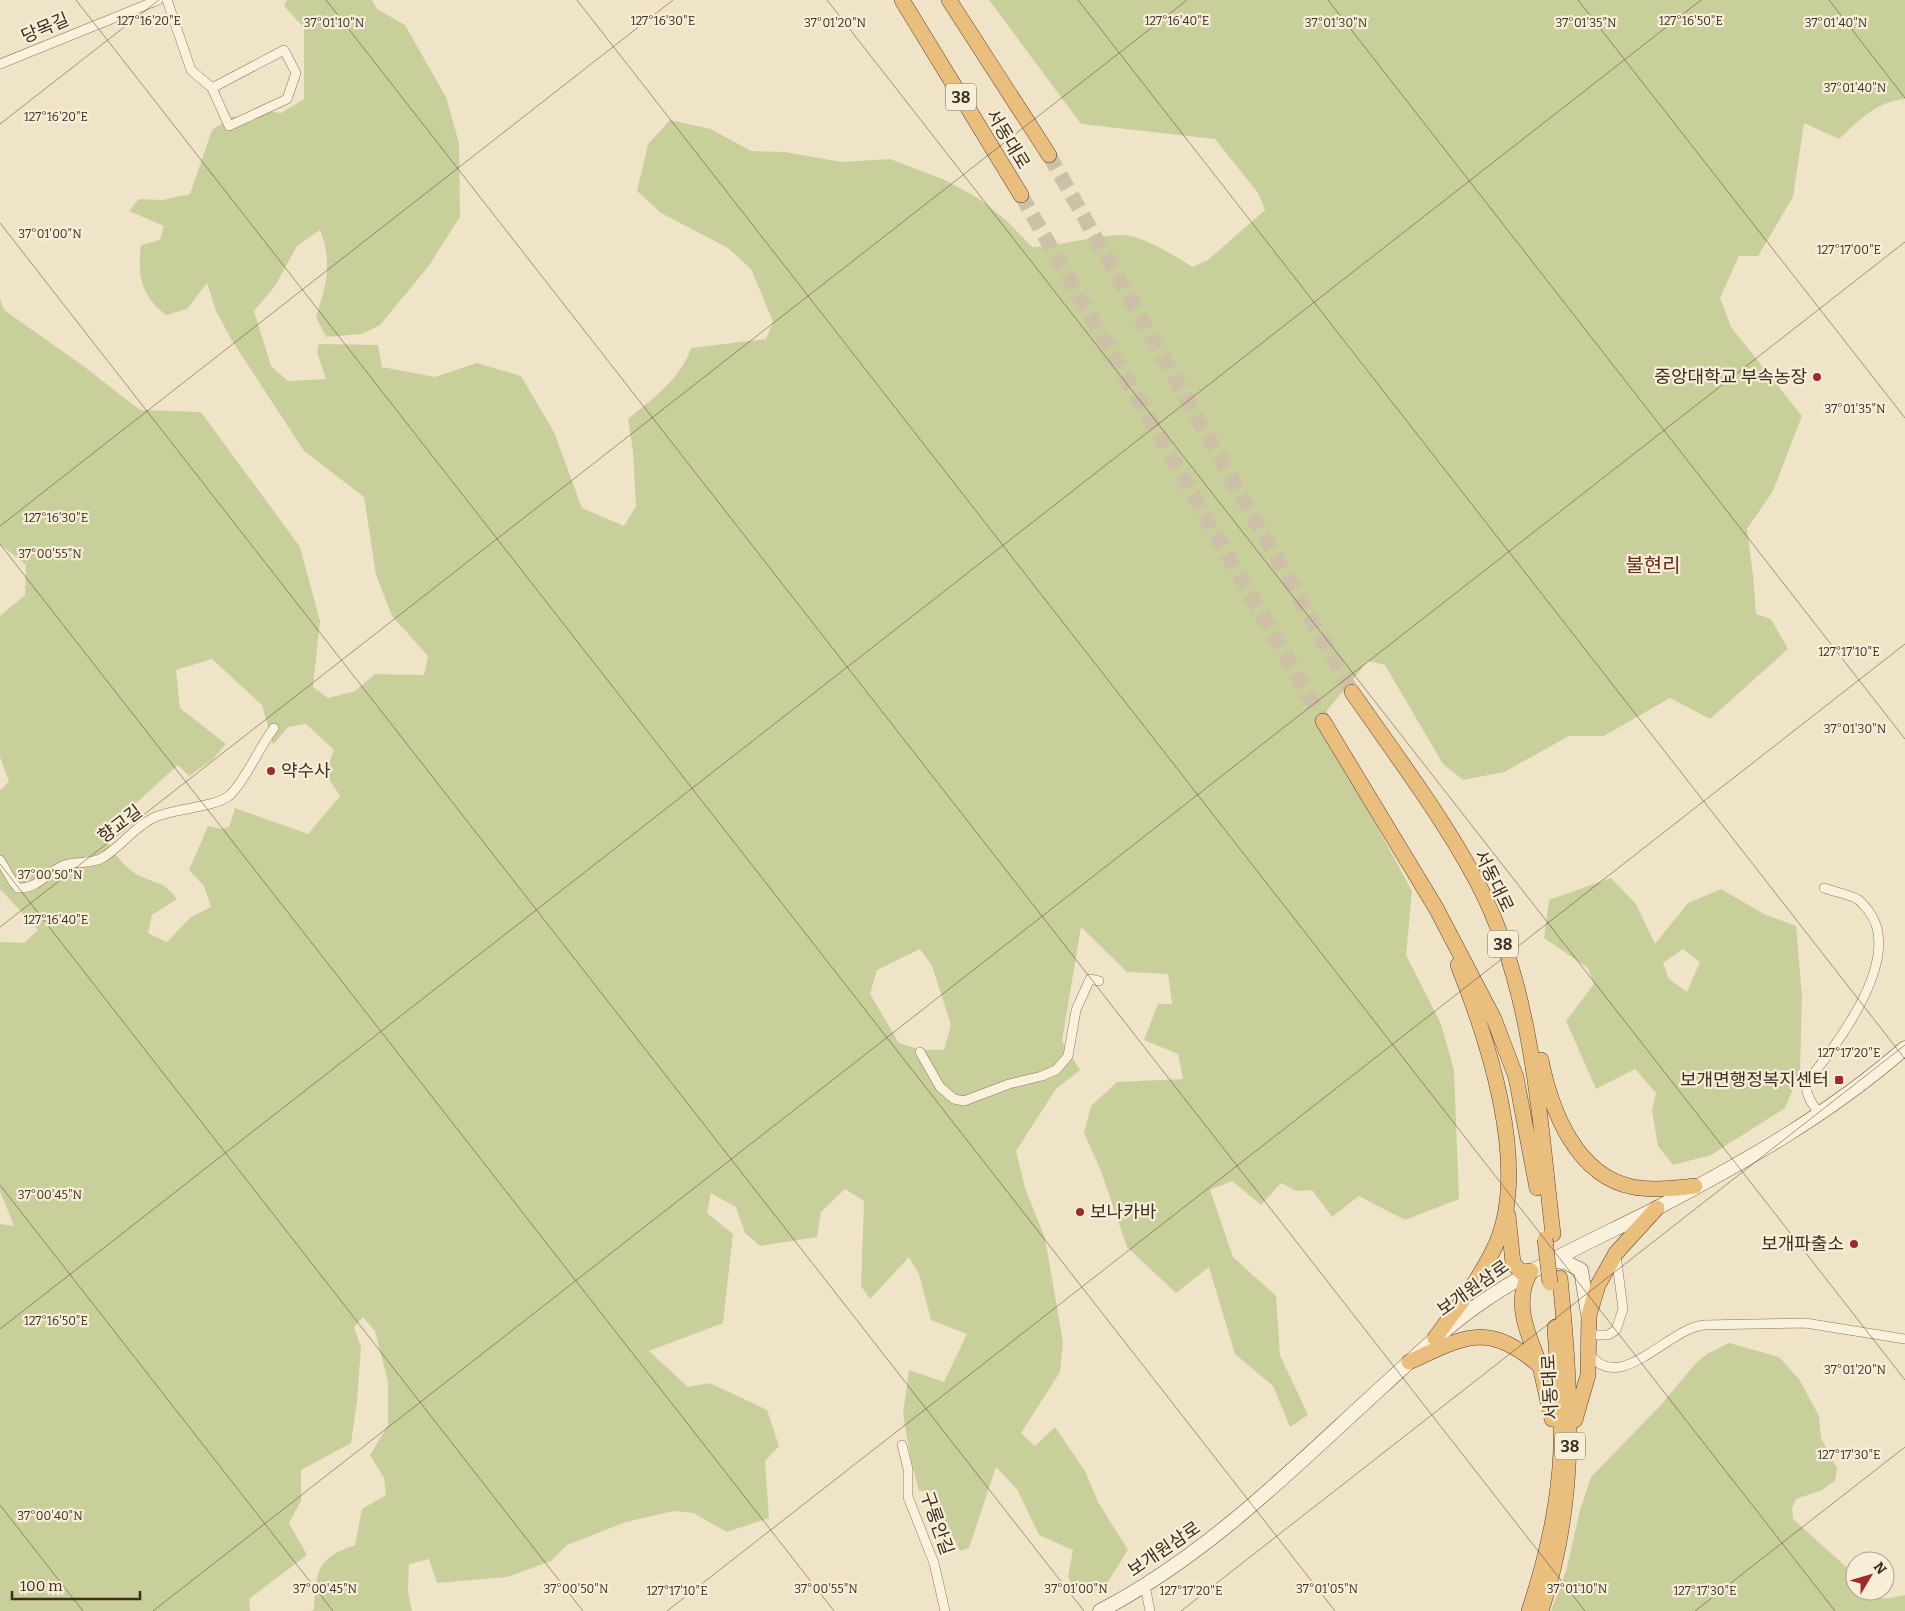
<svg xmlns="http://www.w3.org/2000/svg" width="1905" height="1611" viewBox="0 0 1905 1611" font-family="Bitter,'Noto Sans KR',serif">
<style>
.green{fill:#c9cf9b;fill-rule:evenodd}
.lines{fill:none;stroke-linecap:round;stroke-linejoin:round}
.trunk-tunnel{stroke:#ccc0a6;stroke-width:15;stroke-dasharray:15 8;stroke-linecap:butt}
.minor-casing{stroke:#8d765c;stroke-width:10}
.secondary-casing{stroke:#6f573f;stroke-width:15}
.trunk-casing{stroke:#5b4430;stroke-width:16}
.minor{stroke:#faf1dc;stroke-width:9}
.secondary{stroke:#faf1dc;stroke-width:14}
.trunk{stroke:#eabe7c;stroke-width:15}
.trunk-bridge-casing{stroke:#5b4430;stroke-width:16;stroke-linecap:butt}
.trunk-bridge{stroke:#eabe7c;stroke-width:15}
.ticks{fill:none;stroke:#3d2e20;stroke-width:1;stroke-opacity:0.45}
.poi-dot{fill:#9e2a2b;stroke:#f7eed8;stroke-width:2}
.labels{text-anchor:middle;stroke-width:4.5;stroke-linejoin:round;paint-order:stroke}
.shield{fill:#f7eed8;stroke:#756857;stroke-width:1}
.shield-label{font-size:16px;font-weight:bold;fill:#3d2e20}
.street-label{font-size:18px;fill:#3d2e20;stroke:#f7eed8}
.poi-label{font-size:18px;fill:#3d2e20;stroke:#f7eed8;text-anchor:end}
.quarter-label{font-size:20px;fill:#6b2e1e;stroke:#f7eed8}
.ticks-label{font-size:12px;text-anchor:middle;fill:#3d2e20;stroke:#f7eed8;stroke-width:4.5;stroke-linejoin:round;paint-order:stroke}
</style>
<rect width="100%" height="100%" fill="#f0e4c8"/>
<path class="green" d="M287,0h85l5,9 28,16 41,72 13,46 1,74 -32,50 -48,58 -18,9 -36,3 -10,-20c10,-31 17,-55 4,-87l-23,16 -22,40 -21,25 17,55 17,15 38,-2 -9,-27 2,-8 59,1 4,22 53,10 42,-14 44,13 33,56 28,76 42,18 12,-20 -3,-55 -5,-32c24,-20 53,-40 63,-71l75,-9 7,-17 -22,-53 -23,-21 -67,-35 -24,-22 11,-47 22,-24 41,9 40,22 34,1 57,10 48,-3 55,21 33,18 29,23 25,26c30,-1 58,-11 88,-12 22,-1 54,21 73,32l15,-7 57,-50 -7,-17 -43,-54 -134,-15 -92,-124h916v99c-28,2 -47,22 -66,40l-35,-16 -11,74 -35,59h-19l-19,42 11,29 71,89 -29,75 -26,38 6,46 3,39 15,5 17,30 -78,70 -40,-21 -66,38h-35l-65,36 -41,8 -20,-16 -58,-99 -17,-4 -49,59 93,171 -6,64 35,69 13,46 5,129 -54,21 -46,-24 -27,21 -20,-27 -16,1 -15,-8 -20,22 -29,-24 -22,9 23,67 43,39 4,59 28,60 -18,12 -17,-41 -38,-32 -26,-87 -33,26 -49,-46 -26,-76 -17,-38 7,-27 26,-24 66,-3 -5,-25 -34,-14 14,-36h14l-4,-30 -41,-2 -46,-45 -19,114 18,29 -24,19 -40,62 9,37 20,50 18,104 -3,30 -39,61 14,13 20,-19 30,44 13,31 30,48 -24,38 -28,5 -8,-16 5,-27 -34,-15 -22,-46 -21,-22 -27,81 -9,3 -29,-60h-12l-8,-31 -8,-46 6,-44 35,12 23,-48 -36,-14 -12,-46 -10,-17 -39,42 -9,-13 3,-85 -19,-12 -24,23 -4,25 -57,9 -15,-13 -9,-26 -25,-14 -4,20 26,21 -10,89 -74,28 39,36 22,-4 57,27 12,36 -14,15 4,57 -42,14 -34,-19 -20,-2 -47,11 -59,23 -16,16 -44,16 -70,6 -8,-24 -20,5 -1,28 4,19h-101l3,-2c3,-38 1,-50 41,-64l7,-36 24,-14 -2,-17 -14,-23 18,-30v-43l-13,-51 -12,-14 -9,10 7,20 -4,55 -6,41 -50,27v31l-12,22 18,32 -58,44 1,12h-250v-387l14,2 -14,-35v-249l24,1 14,-13 -38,-41v-99l9,-8 -9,-25v-141l25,-21 1,-30 -26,-21v-245l4,11 78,55 58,45 61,2 99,135 20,74 -7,66 15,11 27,-7 20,-17 49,1 4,-19 -36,-40 -16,-41 -12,-78 -60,-46 -73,-112 -15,-28 -9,-28 -20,26 -21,6c-25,-19 -29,-40 -25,-70l19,-5 4,-14 -35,-15 10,-12 24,1 27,-6 22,-64 22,-14 18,6 14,-11 15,2 23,-14v-71l-20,-22zM212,659l50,46 11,40 15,-18 18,-3 28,26 -9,23 15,23 -32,38 -73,-26 -6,19 -7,2 -14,-3 -19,44 15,16 7,21 -20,10 -24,25 -19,-9 4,-18 25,-16c-15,-19 -19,-14 -39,-24 -15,-8 -28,-26 -35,-42l75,-68 11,11 23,-16 14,-16 -46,-36 -4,-38zM920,949l12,17 19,59 -7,25h-23l-22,-7 -29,-49 7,-24z
M1611,878l25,26 19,40 33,-41 33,-14 43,25 32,12 6,70 -2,76 -15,36 -74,47 -38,10 -15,-19 -6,-35 4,-18 -21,-24 -39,20 -30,-68 28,-37 -6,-16 -44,-30 5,-38zM1683,949l17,13 -13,30 -18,-13 -6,-16z
M1729,1343l50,14 20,22 20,37 2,22 16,30 -2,13 -15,10 -24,8 -4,9 1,11 62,56v16h9c12,11 26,7 41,4v16h-354l15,-40 14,-61 11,-33 68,-70 37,-44 11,-9z"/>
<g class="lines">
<path class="trunk-tunnel" d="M1049,155l303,537
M1021,195l302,526"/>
<defs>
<path id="minor" d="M167,0l24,70 21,18 17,38 58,-27 9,-26 -12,-23 -72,38
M0,64l158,-64
M0,860l13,22 5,6c19,1 28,-14 44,-22 13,-6 28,-1 40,-8 19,-11 31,-30 51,-40 21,-10 62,-10 77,-23 15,-14 30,-49 44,-67
M920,1052l20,35 14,12 10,2 45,-17 33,-8 14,-6 12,-14 8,-46 14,-31 9,2
M1820,1114c-8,-10 -14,-18 -14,-31 31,-38 99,-126 62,-173 -3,-3 -7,-9 -11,-11 -9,-5 -22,-7 -33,-11
M1587,1335h21l8,-5 7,-21 -7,-54
M1589,1353c30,44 79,-25 115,-28l101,-2 100,16
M902,1445l6,24v28l26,66 11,48
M1145,1586l5,25"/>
<path id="secondary" d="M1551,1261l14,1 16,8 7,44
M1100,1611c108,-56 193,-143 282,-224 33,-30 66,-62 103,-87 53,-36 113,-62 170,-91 88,-46 175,-95 250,-161"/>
<path id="trunk" d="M902,0l119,195
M949,0l100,155
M1352,692c42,61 88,121 123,186 58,106 64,238 78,356
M1323,721l113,187 58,111 22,58 21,111
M1541,1060c10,50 35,116 92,127 20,4 43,1 62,-1
M1508,1215l5,48 8,9 10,-1
M1531,1271c-19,30 -3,64 9,94
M1435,1338c22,-31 47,-61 62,-96 32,-78 -9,-202 -39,-277
M1409,1362c57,-26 78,-41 131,4l12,53
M1575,1420l13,-45 1,-60 9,-30 18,-32 41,-45
M1529,1611c17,-51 30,-107 32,-161 1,-41 -4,-83 -6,-123
M1541,1611c38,-112 30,-218 19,-333"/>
</defs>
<use href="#minor" class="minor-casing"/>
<use href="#secondary" class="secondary-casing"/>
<use href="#trunk" class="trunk-casing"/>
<use href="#minor" class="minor"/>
<use href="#secondary" class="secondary"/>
<use href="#trunk" class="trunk"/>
<defs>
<path id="trunk-bridge" d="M1545,1239l5,44"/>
</defs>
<use href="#trunk-bridge" class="trunk-bridge-casing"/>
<use href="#trunk-bridge" class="trunk-bridge"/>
</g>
<path class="ticks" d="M76,0l1259,1611M326,0l1259,1611M577,0l1258,1611M827,0l1078,1380M1078,0l827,1059M1328,0l577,739M1578,0l327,418M1829,0l76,98M0,124l159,-124M0,223l1084,1388M0,526l673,-526M0,544l834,1067M0,864l583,747M0,927l1187,-927M0,1185l333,426M0,1329l1701,-1329M0,1505l83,106M153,1611l1752,-1369M667,1611l1238,-967M1181,1611l724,-566M1695,1611l210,-164"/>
<g class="poi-dot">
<circle cx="1817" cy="377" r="5"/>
<circle cx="271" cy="771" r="5"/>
<rect x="1834" y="1075" width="10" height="10" rx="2.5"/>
<circle cx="1080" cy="1212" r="5"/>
<circle cx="1854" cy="1244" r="5"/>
</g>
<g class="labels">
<g class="shield">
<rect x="946" y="83.5" width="30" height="27" rx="4"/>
<rect x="1488" y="930.5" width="30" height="27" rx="4"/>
<rect x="1555" y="1432.5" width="30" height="27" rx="4"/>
</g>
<g class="shield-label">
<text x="961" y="103">38</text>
<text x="1503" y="950">38</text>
<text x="1570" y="1452">38</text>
</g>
<g class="street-label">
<text transform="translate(45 28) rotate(-23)" y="6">당목길</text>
<text transform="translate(1008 139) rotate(59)" y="6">서동대로</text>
<text transform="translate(120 824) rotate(-37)" y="6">향교길</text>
<text transform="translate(1494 881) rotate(64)" y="6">서동대로</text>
<text transform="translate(1473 1288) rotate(-35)" y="6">보개원삼로</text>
<text transform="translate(1550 1387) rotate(-93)" y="6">서동대로</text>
<text transform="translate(937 1523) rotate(71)" y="6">구롱안길</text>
<text transform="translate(1164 1549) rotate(-34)" y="6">보개원삼로</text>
</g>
<g class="poi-label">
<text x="1807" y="383">중앙대학교 부속농장</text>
<text x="281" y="777" text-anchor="start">약수사</text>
<text x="1829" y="1086">보개면행정복지센터</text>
<text x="1090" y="1218" text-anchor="start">보나카바</text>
<text x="1844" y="1250">보개파출소</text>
</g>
<g class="quarter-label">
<text x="1653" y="572">불현리</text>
</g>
</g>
<g class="ticks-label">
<text x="149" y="25">127°16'20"E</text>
<text x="663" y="25">127°16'30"E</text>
<text x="1177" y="25">127°16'40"E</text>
<text x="1691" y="25">127°16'50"E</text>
<text x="334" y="27">37°01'10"N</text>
<text x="835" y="27">37°01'20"N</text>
<text x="1336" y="27">37°01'30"N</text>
<text x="1586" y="27">37°01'35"N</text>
<text x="1836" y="27">37°01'40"N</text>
<text x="1855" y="92">37°01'40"N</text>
<text x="56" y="121">127°16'20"E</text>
<text x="50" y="238">37°01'00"N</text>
<text x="1849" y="254">127°17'00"E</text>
<text x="1855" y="413">37°01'35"N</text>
<text x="56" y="522">127°16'30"E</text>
<text x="50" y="558">37°00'55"N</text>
<text x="1849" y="656">127°17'10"E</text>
<text x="1855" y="733">37°01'30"N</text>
<text x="50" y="879">37°00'50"N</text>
<text x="56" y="924">127°16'40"E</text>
<text x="1849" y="1057">127°17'20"E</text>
<text x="50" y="1199">37°00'45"N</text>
<text x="56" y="1325">127°16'50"E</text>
<text x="1855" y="1374">37°01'20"N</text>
<text x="1849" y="1459">127°17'30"E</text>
<text x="50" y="1520">37°00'40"N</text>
<text x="325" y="1593">37°00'45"N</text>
<text x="576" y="1593">37°00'50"N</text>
<text x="826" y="1593">37°00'55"N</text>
<text x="1076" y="1593">37°01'00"N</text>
<text x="1327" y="1593">37°01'05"N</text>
<text x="1577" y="1593">37°01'10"N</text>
<text x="677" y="1595">127°17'10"E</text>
<text x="1191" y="1595">127°17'20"E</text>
<text x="1705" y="1595">127°17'30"E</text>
</g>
<g transform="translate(1870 1576) rotate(52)"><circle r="24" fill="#f7eed8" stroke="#ada18e"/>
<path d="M0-4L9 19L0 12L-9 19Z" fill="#9e2a2b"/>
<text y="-8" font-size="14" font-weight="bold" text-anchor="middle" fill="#3d2e20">N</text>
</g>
<path d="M12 1591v8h128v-8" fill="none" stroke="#3d2e20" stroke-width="2.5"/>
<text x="20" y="1591" font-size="15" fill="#3d2e20" stroke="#f7eed8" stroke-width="4" paint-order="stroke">100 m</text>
</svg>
